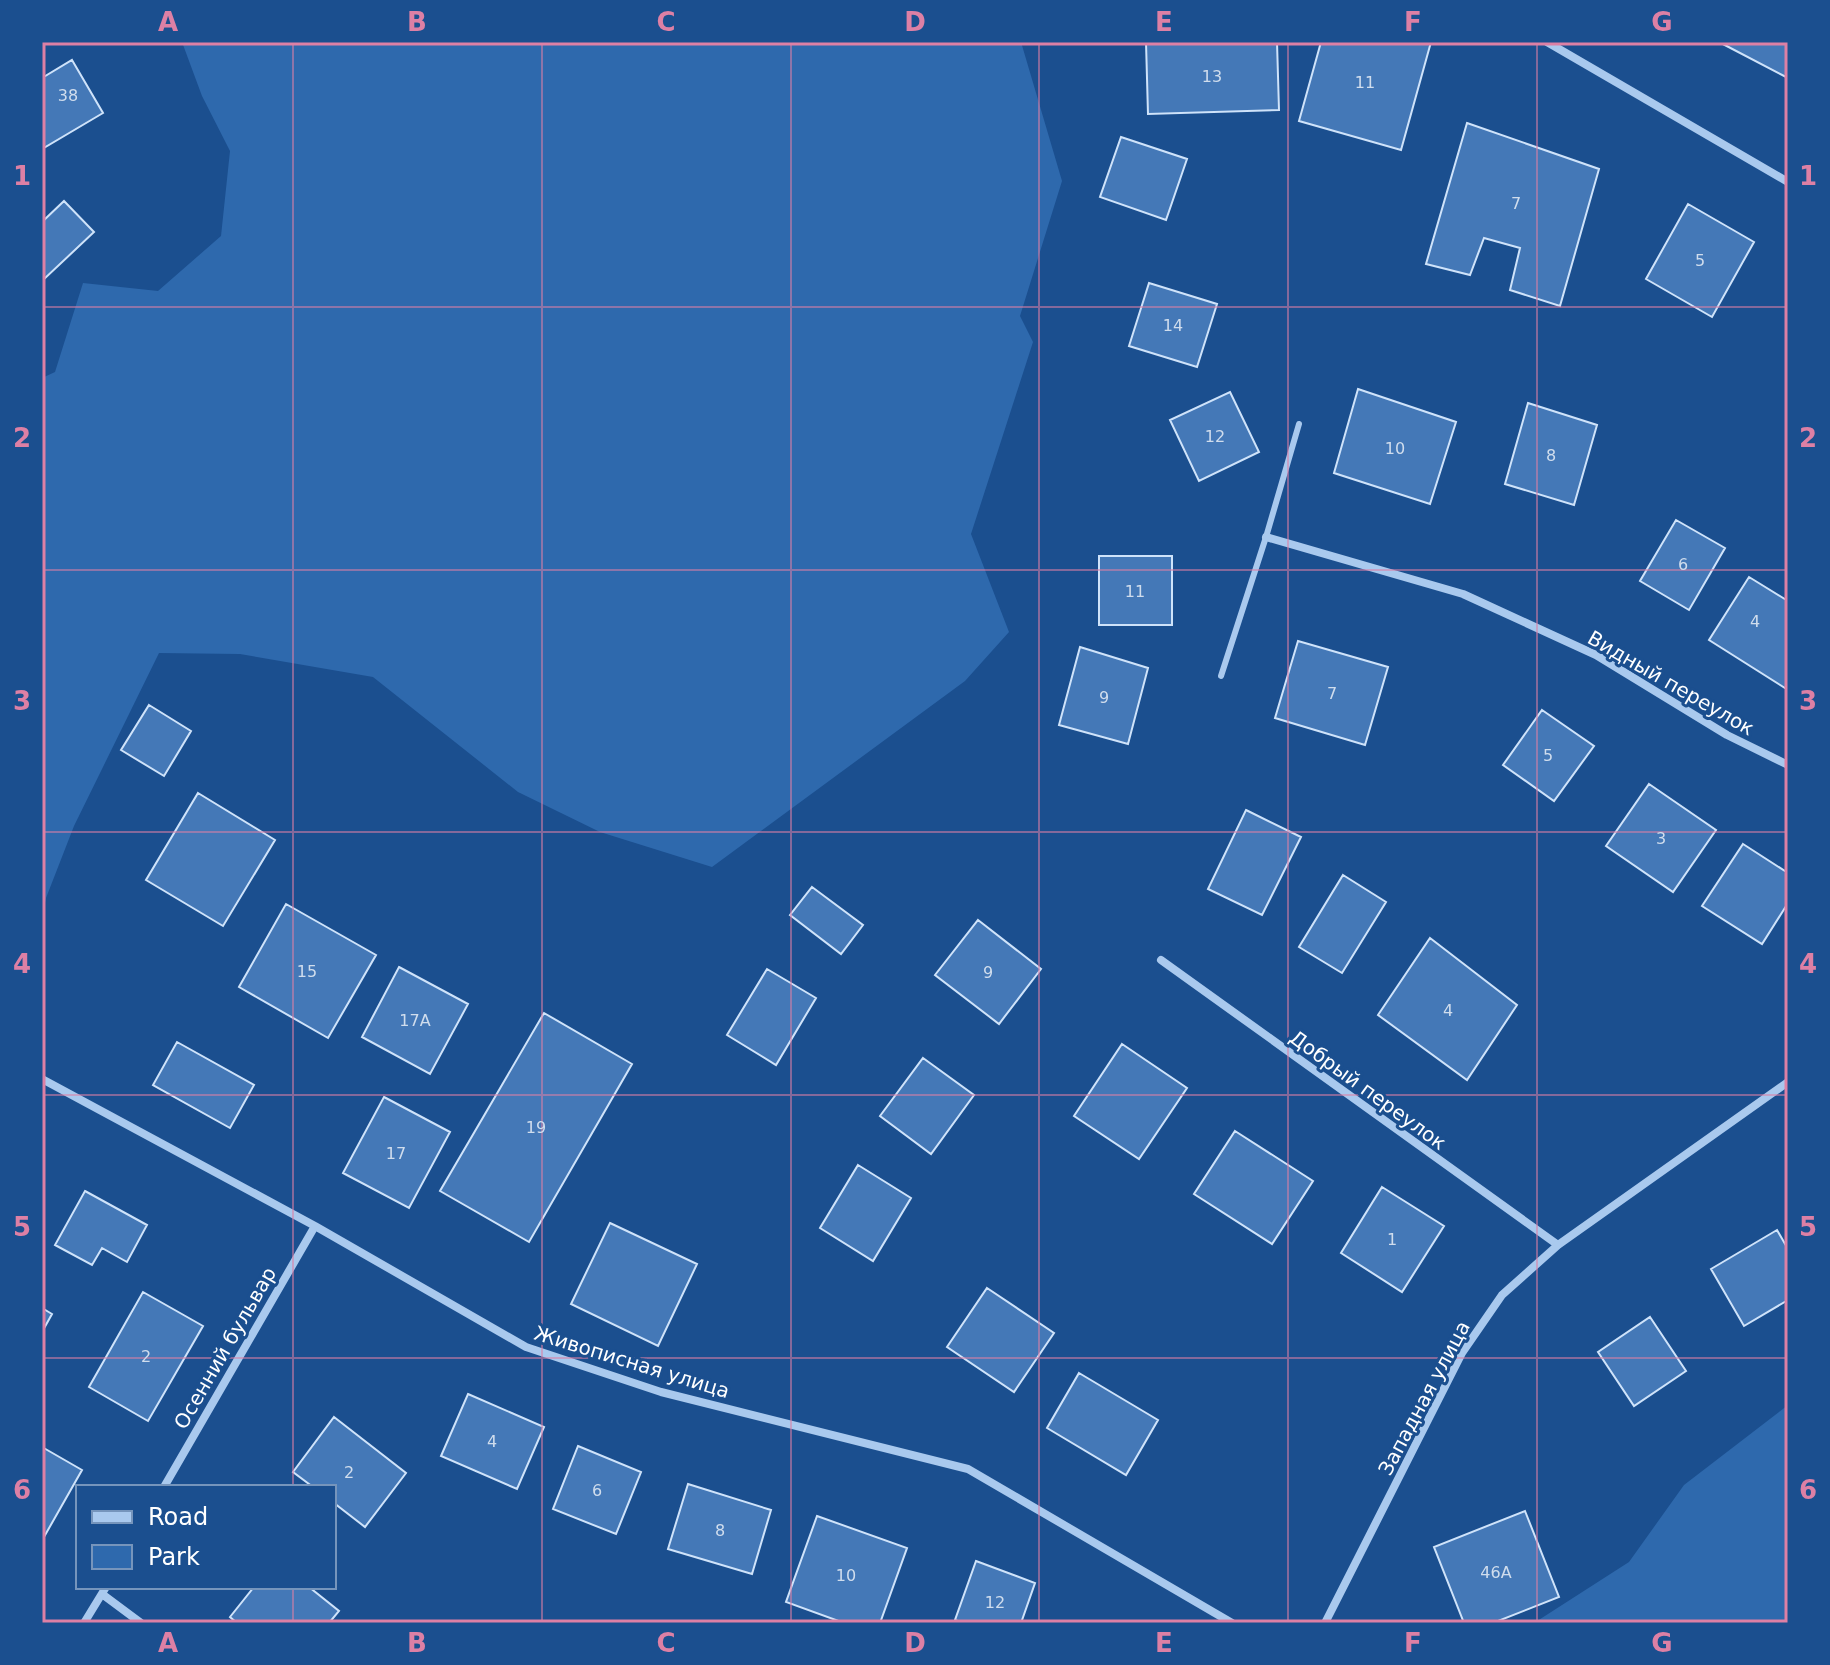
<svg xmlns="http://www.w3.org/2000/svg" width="1830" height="1665" viewBox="0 0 1830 1665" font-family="'DejaVu Sans',sans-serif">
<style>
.green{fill:#2e69ad}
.building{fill:#4478b7;stroke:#cfe3fa;stroke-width:2}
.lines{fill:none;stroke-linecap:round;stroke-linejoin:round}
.lane{stroke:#a9c9ee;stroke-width:6}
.street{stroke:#a9c9ee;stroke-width:8}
.grid{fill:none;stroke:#dd80a5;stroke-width:2;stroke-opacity:0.55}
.labels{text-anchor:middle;stroke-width:6;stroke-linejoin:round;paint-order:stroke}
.number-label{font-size:16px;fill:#d0dded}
.street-label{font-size:20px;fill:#fff;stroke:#1b4f8f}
.neatline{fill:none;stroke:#dd80a5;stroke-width:3}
.grid-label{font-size:26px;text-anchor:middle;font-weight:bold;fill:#dd80a5}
</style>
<rect width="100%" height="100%" fill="#1b4f8f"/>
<path class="green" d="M182,42h839l41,139 -42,135 13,26 -62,192 38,98 -44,49 -253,186 -112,-35 -82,-40 -145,-115 -133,-23 -81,-1 -85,173 -28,72 -4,19v-539l13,-6 28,-89 75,8 63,-55 9,-85 -28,-55z
M1788,1405v218h-254l95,-61 55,-77z"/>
<path class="building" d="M1146,42h131l2,68 -131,4z
M1321,42h110l-30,108 -102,-29z
M1719,42h69v36z
M72,60l31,53 -61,36v-71z
M1467,123l132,46 -39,137 -50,-16 10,-42 -36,-10 -14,37 -44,-11z
M1121,137l66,22 -21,61 -66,-23z
M64,201l30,31 -52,49v-59z
M1688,204l66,38 -42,75 -66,-38z
M1149,283l68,21 -20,63 -68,-21z
M1358,389l98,33 -26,82 -96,-31z
M1230,392l29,60 -60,29 -29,-61z
M1528,403l69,22 -23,80 -69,-21z
M1676,520l49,28 -36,62 -49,-29z
M1099,556h73v69h-73z
M1749,577l39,24v89l-79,-50z
M1298,641l90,26 -23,78 -90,-27z
M1080,647l68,21 -20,76 -69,-19z
M149,705l42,26 -27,45 -43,-26z
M1542,710l52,36 -40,55 -51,-36z
M1649,784l67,46 -43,62 -67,-46z
M198,793l77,47 -52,86 -77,-46z
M1246,810l55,27 -39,78 -54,-26z
M1743,844l45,29v30l-26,41 -60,-38z
M1343,875l43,27 -44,71 -43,-26z
M812,887l51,38 -22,29 -51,-39z
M286,904l90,51 -48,83 -89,-51z
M978,920l63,49 -42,55 -64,-49z
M1430,938l87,67 -50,75 -89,-65z
M399,967l69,37 -38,70 -68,-37z
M767,969l49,29 -40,67 -49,-30z
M544,1013l88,51 -103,178 -89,-51z
M177,1042l77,43 -24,43 -77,-43z
M1122,1044l65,44 -48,71 -65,-43z
M923,1058l51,37 -43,59 -51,-38z
M384,1097l66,35 -41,76 -66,-35z
M1235,1131l78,50 -41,63 -78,-50z
M858,1165l53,33 -38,63 -53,-33z
M1382,1187l62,39 -42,66 -61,-39z
M85,1191l62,34 -20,37 -25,-14 -10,17 -37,-20z
M610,1223l87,41 -39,82 -87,-42z
M1777,1230l11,19v51l-44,26 -33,-57z
M987,1288l67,45 -40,59 -67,-45z
M143,1292l60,34 -55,95 -59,-34z
M42,1308l10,6 -10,18z
M1650,1317l36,54 -52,35 -36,-54z
M1079,1373l79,47 -32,55 -79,-47z
M468,1394l76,33 -27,62 -76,-33z
M334,1417l72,56 -41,54 -31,-24v-16h-21l-20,-15z
M578,1446l63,26 -25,62 -63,-25z
M42,1447l40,23 -38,67 -2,-1z
M688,1484l83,26 -19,64 -84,-25z
M1525,1511l34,86 -66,26h-29l-30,-76z
M817,1516l90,32 -27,75h-36l-58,-21z
M976,1561l59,22 -14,40h-58l-8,-3z
M254,1587h55l30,24 -10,12h-92l-7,-6z"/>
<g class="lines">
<path class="lane" d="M1221,676l45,-139 33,-113"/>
<path class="street" d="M1547,42l241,140
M1266,537l197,57 133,61 131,80 61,30
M1161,960l397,285
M42,1079l273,147 211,121 135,45 307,77 264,154
M164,1487l151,-261
M102,1594l39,29
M84,1623l22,-36
M1325,1623l137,-270 40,-58 56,-50 230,-163"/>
</g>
<path class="grid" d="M293,42v1445M542,42v1581M791,42v1581M1039,42v1581M1288,42v1581M1537,42v1581M42,307h1746M42,570h1746M42,832h1746M42,1095h1746M42,1358h1746M293,1587v36"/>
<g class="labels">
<g class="number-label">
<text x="1212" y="82">13</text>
<text x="1365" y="88">11</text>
<text x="68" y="101">38</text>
<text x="1516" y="209">7</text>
<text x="1700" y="266">5</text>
<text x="1173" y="331">14</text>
<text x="1215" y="442">12</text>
<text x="1395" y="454">10</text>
<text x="1551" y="461">8</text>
<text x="1683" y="570">6</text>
<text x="1135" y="597">11</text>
<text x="1755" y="627">4</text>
<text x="1332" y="699">7</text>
<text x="1104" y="703">9</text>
<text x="1548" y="761">5</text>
<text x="1661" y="844">3</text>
<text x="307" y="977">15</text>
<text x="988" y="978">9</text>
<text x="1448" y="1016">4</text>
<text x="415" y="1026">17А</text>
<text x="536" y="1133">19</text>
<text x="396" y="1159">17</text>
<text x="1392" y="1245">1</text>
<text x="146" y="1362">2</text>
<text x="492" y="1447">4</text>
<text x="349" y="1478">2</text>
<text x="597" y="1496">6</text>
<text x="720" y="1536">8</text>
<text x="1496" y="1578">46А</text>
<text x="846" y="1581">10</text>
<text x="995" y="1608">12</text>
</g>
<g class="street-label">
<text transform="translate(1671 683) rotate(30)" y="7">Видный переулок</text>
<text transform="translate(1368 1090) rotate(36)" y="7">Добрый переулок</text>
<text transform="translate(225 1348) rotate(-60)" y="7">Осенний бульвар</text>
<text transform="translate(632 1362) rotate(17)" y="7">Живописная улица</text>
<text transform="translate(1424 1398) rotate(-62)" y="7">Западная улица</text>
</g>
</g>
<rect width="1830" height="1665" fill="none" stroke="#1b4f8f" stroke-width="88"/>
<rect x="76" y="1485" width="260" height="104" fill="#1b4f8f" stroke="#7695bc" stroke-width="2"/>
<rect x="92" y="1511" width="40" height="12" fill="#a9c9ee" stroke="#7695bc" stroke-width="2"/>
<text x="148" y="1525" font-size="24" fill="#ffffff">Road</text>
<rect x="92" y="1545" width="40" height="24" fill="#2e69ad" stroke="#7695bc" stroke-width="2"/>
<text x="148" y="1565" font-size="24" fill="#ffffff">Park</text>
<rect x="44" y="44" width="1742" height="1577" class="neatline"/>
<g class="grid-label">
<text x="168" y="31">A</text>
<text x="417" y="31">B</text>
<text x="666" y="31">C</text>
<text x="915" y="31">D</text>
<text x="1164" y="31">E</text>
<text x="1413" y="31">F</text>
<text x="1662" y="31">G</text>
<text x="22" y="185">1</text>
<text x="1808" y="185">1</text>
<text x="22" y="447">2</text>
<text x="1808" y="447">2</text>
<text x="22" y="710">3</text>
<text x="1808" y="710">3</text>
<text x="22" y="973">4</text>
<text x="1808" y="973">4</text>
<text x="22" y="1236">5</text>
<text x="1808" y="1236">5</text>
<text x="22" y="1499">6</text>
<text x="1808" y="1499">6</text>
<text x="168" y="1652">A</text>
<text x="417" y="1652">B</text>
<text x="666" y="1652">C</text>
<text x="915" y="1652">D</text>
<text x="1164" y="1652">E</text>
<text x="1413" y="1652">F</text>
<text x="1662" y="1652">G</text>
</g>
</svg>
